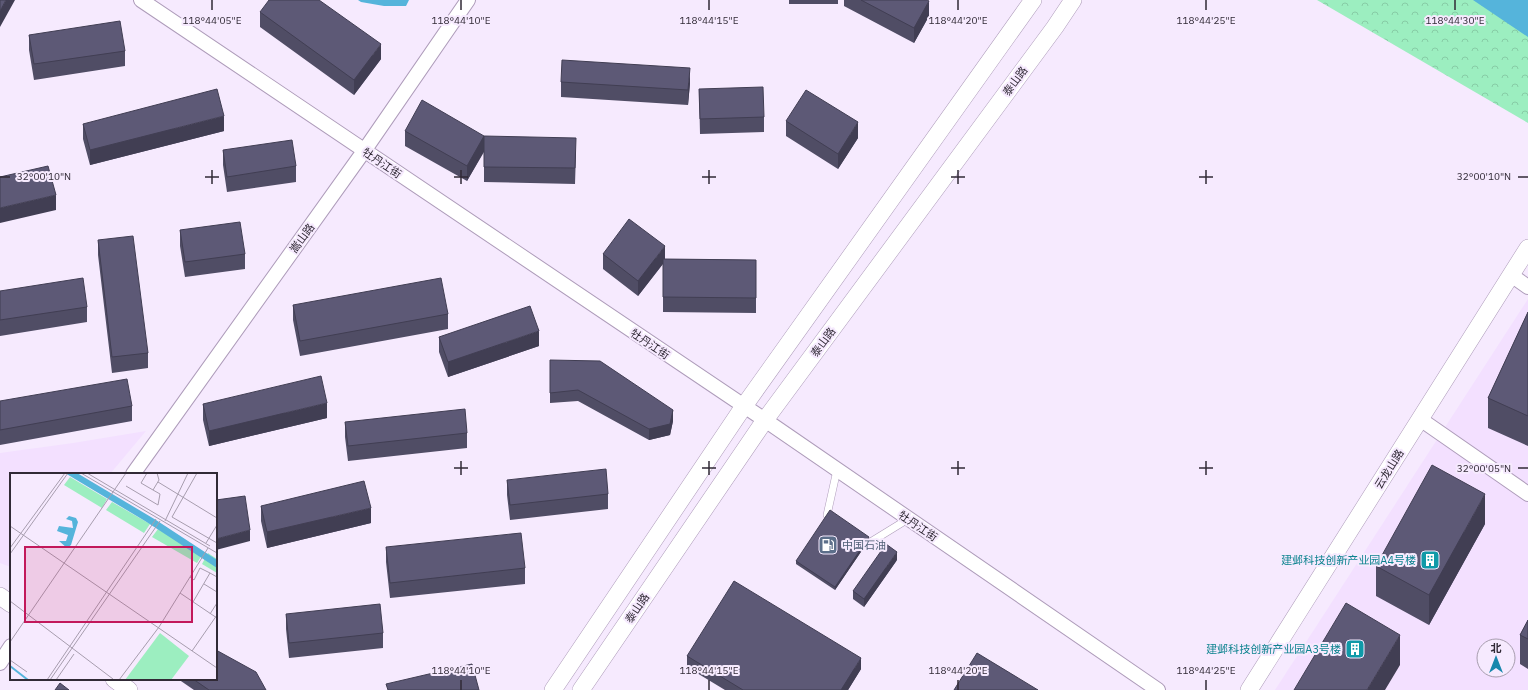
<svg xmlns="http://www.w3.org/2000/svg" width="1528" height="690" viewBox="0 0 1528 690" font-family="'IBM Plex Sans','Noto Sans SC',sans-serif">
<style>
.built{fill:#f3e0ff;fill-rule:evenodd}
.park{fill:url(#park-crowns)}
.water{fill:#55b4db}
.lines{fill:none;stroke-linecap:round;stroke-linejoin:round}
.service-casing{stroke:#ae9cba;stroke-width:8}
.minor-casing{stroke:#ae9cba;stroke-width:16}
.tertiary-casing{stroke:#ae9cba;stroke-width:18}
.service{stroke:#fff;stroke-width:7}
.minor{stroke:#fff;stroke-width:14}
.tertiary{stroke:#fff;stroke-width:17}
.wall{fill:#504d65}
.shaded-wall{fill:#413e53}
.building{fill:#5d5976;stroke:#413e53}
.ticks{fill:none;stroke:#312a36;stroke-width:1.5}
.labels{text-anchor:middle;stroke-width:4;stroke-linejoin:round;paint-order:stroke}
.street-label{font-size:11px;fill:#312a36;stroke:#f6eafe}
.service-label{font-size:11px;fill:#4e5e75;stroke:#f6eafe;text-anchor:start}
.culture-label{font-size:11px;fill:#0d838f;stroke:#f6eafe;text-anchor:end}
.inset-river{fill:none;stroke:#55b4db;stroke-width:2}
.inset-road{fill:none;stroke:#a79dae;stroke-width:1}
.view{fill:#c2185b;fill-opacity:0.15;stroke:#c2185b;stroke-width:2}
.inset-edge{fill:none;stroke:#312a36;stroke-width:2}
.ticks-label{font-size:10px;text-anchor:middle;fill:#312a36;stroke:#f6eafe;stroke-width:4;stroke-linejoin:round;paint-order:stroke}
</style>
<defs>
<pattern id="park-crowns" width="20" height="18" patternUnits="userSpaceOnUse"><rect width="20" height="18" fill="#9ceec0"/><path d="M2 6a3 3 0 1 1 6 0M12 15a3 3 0 1 1 6 0" fill="none" stroke="#87cca6"/></pattern>
</defs>
<rect width="100%" height="100%" fill="#f6eafe"/>
<path class="built" d="M1528,299v391h-253zM1484,646h24v24h-24z
M146,431l-36,43h-99v93l-11,-4v-110l73,-10z"/>
<path class="park" d="M1317,0h182l29,17v106z"/>
<path class="water" d="M358,0h51l-3,6h-22l-23,-4z
M1473,0h55v37z"/>
<g class="lines">
<defs>
<path id="service" d="M834,520l-7,-5 10,-45
M860,537l9,6 39,-24"/>
<path id="minor" d="M141,0l624,420 393,270
M1511,275l17,12
M1420,419l108,75
M133,474l231,-323 104,-151
M0,663l11,-17"/>
<path id="tertiary" d="M0,596l11,8
M114,679l15,11
M553,690l191,-284 289,-406
M581,690l184,-270 290,-393 18,-27
M1249,690l279,-442"/>
</defs>
<use href="#service" class="service-casing"/>
<use href="#minor" class="minor-casing"/>
<use href="#tertiary" class="tertiary-casing"/>
<use href="#service" class="service"/>
<use href="#minor" class="minor"/>
<use href="#tertiary" class="tertiary"/>
</g>
<path class="wall" d="M789,0h49v4h-49z
M844,0h83l2,16 -15,27 -70,-37z
M260,12l121,47 -27,36 -94,-68z
M29,35l96,16v15l-91,14 -5,-30z
M561,82l129,1 -2,22 -127,-8z
M699,89l65,28v15l-64,2z
M786,121l72,17 -20,31 -52,-33z
M83,124l141,7 -134,34 -7,-26z
M405,131l79,5 92,17 -1,31 -91,-2v-30l-17,29 -62,-35z
M223,150l73,16v16l-69,10 -4,-27z
M180,230l65,24v15l-60,8 -5,-31z
M98,240l50,113v15l-36,5 -14,-118z
M603,254l62,5 91,1v53l-93,-1v-48l-25,32 -35,-27z
M0,291l87,16v15l-87,14z
M293,305l155,9v15l-148,27 -7,-36z
M1528,312v134l-40,-18v-30z
M439,337l100,9 -91,31 -9,-25z
M550,360l123,61 -3,14 -21,5 -71,-39 -28,2z
M0,401l132,5v15l-132,24z
M203,404l124,14 -118,28 -6,-26z
M345,422l122,11v15l-119,13 -3,-24z
M507,480l101,14v15l-98,11 -3,-25z
M261,506l110,17 -104,25 -6,-27z
M1485,524l-56,101 -53,-29v-30z
M869,540l-34,50 -39,-26v-3z
M386,547l139,21v16l-135,14 -4,-36z
M897,560l-33,47 -11,-8v-8z
M286,614l97,19v15l-94,10 -3,-29z
M1528,620v49l-8,-5v-29z
M687,656l174,13 -13,21h-123l-38,-23z
M178,679h38l50,11h-72z"/>
<path class="shaded-wall" d="M6,0h9l-15,27v-16z
M929,1v15l-15,27v-15z
M381,44v15l-27,36v-15z
M690,68v15l-2,22v-15z
M224,116v15l-134,34v-15z
M858,122v16l-20,31v-15z
M484,136v15l-17,30v-15z
M56,195v15l-56,13v-15z
M665,246v15l-27,35v-15z
M539,331v15l-91,31v-15z
M327,403v15l-118,28v-15z
M673,410v11l-3,14 -21,5v-11z
M1485,494v30l-56,101v-30z
M371,508v15l-104,25v-16z
M250,530v11l-34,9v-11z
M869,537v3l-34,50v-3z
M897,552v8l-33,47v-8z
M1400,635v30l-15,25h-18z
M861,658v11l-13,21h-7z"/>
<path class="building" d="M0,0h6l-6,11z
M269,0h50l62,44 -27,36 -94,-68z
M861,0h66l2,1 -15,27z
M120,21l5,30 -91,13 -5,-29z
M562,60l128,8 -2,22 -127,-8z
M763,87l1,30 -64,2 -1,-30z
M217,89l7,27 -134,34 -7,-26z
M806,90l52,32 -20,32 -52,-33z
M422,100l62,36 -17,30 -62,-35z
M484,136l92,2 -1,30 -91,-1z
M292,140l4,26 -69,11 -4,-27z
M48,166l8,29 -56,13v-31z
M629,219l36,27 -27,35 -35,-27z
M240,222l5,32 -60,8 -5,-32z
M133,236l15,117 -36,4 -14,-117z
M663,259l93,1v38l-93,-1z
M83,278l4,29 -87,13v-29z
M441,278l7,36 -148,27 -7,-36z
M530,306l9,25 -91,31 -9,-25z
M1528,312v104l-40,-18z
M550,360l50,1 73,49 -3,14 -21,5 -71,-39 -28,3z
M321,376l6,27 -118,28 -6,-27z
M127,379l5,27 -132,24v-29z
M465,409l2,24 -119,13 -3,-24z
M1432,465l53,29 -56,101 -53,-29z
M606,469l2,25 -98,11 -3,-25z
M364,481l7,27 -104,24 -6,-26z
M245,496l5,34 -34,9v-39z
M830,510l39,27 -34,50 -39,-26z
M521,533l4,35 -135,15 -4,-36z
M886,544l11,8 -33,47 -11,-8z
M734,581l127,77 -20,32h-98l-56,-34z
M1346,603l54,32 -33,55h-73z
M380,604l3,29 -94,10 -3,-29z
M1528,620v19l-8,-4z
M216,650l40,22 10,18h-57l-16,-11h23z
M977,653l61,37h-84z
M472,664l7,26h-91l-2,-6z
M60,683l9,7h-14z"/>
<path class="ticks" d="M212,0v10M461,0v10M709,0v10M958,0v10M1206,0v10M1455,0v10M212,170v14M461,170v14M709,170v14M958,170v14M1206,170v14M0,177h10M205,177h14M454,177h14M702,177h14M951,177h14M1199,177h14M1518,177h10M461,461v14M709,461v14M958,461v14M1206,461v14M454,468h14M702,468h14M951,468h14M1199,468h14M1518,468h10M461,680v10M709,680v10M958,680v10M1206,680v10"/>
<defs>
<symbol id="fuel-square" viewBox="-11 -11 22 22"><rect x="-9" y="-9" width="18" height="18" rx="4" fill="#5c6f8a" stroke="#f6eafe"/><path d="M-5.5-6h7V0h2V4h1.3V-2.5L3-4.5l.8-.8L6-3V5H2.5V1h-1V6h-7ZM-4.2-4.7v3.2H.2V-4.7Z" fill="#fff"/></symbol>
<symbol id="building-square" viewBox="-11 -11 22 22"><rect x="-9" y="-9" width="18" height="18" rx="4" fill="#0f9aa8" stroke="#f6eafe"/><path d="M-4-6H4V6H1V3H-1V6H-4ZM-2.5-4.3h1.7v1.8h-1.7ZM.8-4.3h1.7v1.8H.8ZM-2.5-1h1.7V.8h-1.7ZM.8-1h1.7V.8H.8Z" fill="#fff"/></symbol>
</defs>
<g fill-rule="evenodd">
<use href="#fuel-square" x="817" y="534" width="22" height="22"/>
<use href="#building-square" x="1419" y="549" width="22" height="22"/>
<use href="#building-square" x="1344" y="638" width="22" height="22"/>
</g>
<g class="labels">
<g class="street-label">
<text transform="translate(1015 81) rotate(-54)" y="4">泰山路</text>
<text transform="translate(382 163) rotate(34)" y="4">牡丹江街</text>
<text transform="translate(302 238) rotate(-54)" y="4">嵩山路</text>
<text transform="translate(823 342) rotate(-54)" y="4">泰山路</text>
<text transform="translate(650 344) rotate(34)" y="4">牡丹江街</text>
<text transform="translate(1389 469) rotate(-58)" y="4">云龙山路</text>
<text transform="translate(918 526) rotate(34)" y="4">牡丹江街</text>
<text transform="translate(637 608) rotate(-56)" y="4">泰山路</text>
</g>
<g class="service-label">
<text x="842" y="549">中国石油</text>
</g>
<g class="culture-label">
<text x="1416" y="564">建邺科技创新产业园A4号楼</text>
<text x="1341" y="653">建邺科技创新产业园A3号楼</text>
</g>
</g>
<g transform="translate(10 473)">
<rect width="207" height="207" fill="#f6eafe"/>
<path d="M150,160l29,23 -18,24h-46z" fill="#9ceec0"/>
<path d="M60,4l37,22 -5,9 -38,-23zM102,29l38,22 -6,9 -38,-23zM148,56l44,26 -5,8 -45,-26zM198,80l9,6v14l-15,-9z" fill="#9ceec0"/>
<path d="M55,0h12l79,47 61,40v8l-72,-47zM59,43l7,2 2,4 -7,23 -4,3 -8,-7h7l2,-6 -11,-4 2,-5 14,2 -1,-7 -6,-2z" fill="#55b4db"/>
<path class="inset-river" d="M0,193l18,14"/>
<path class="inset-road" d="M71,0l136,80M77,0l123,73M137,0l-6,10 12,7 6,-10 -2,-7M187,0l-25,44 45,26M148,9l59,36M116,13l32,19 2,-11 -7,-4M155,48l23,-48M0,53l207,142M196,70l11,-18M0,75l55,-75M0,81l58,-81M180,104l4,3 6,-12 10,5M194,111l13,8M170,120l37,25M0,128l103,78M183,129l17,-29 7,4M200,141l7,-11M0,169l116,-169M182,178l25,-36M0,187l17,12M37,207l109,-161M40,207l110,-159M46,207l18,-26M109,207l40,-53 49,-79"/>
<path class="view" d="M15,74h167v75h-167z"/>
<rect width="207" height="207" class="inset-edge"/>
</g>
<g class="ticks-label">
<text x="212" y="24">118°44'05"E</text>
<text x="461" y="24">118°44'10"E</text>
<text x="709" y="24">118°44'15"E</text>
<text x="958" y="24">118°44'20"E</text>
<text x="1206" y="24">118°44'25"E</text>
<text x="1455" y="24">118°44'30"E</text>
<text x="44" y="180">32°00'10"N</text>
<text x="1484" y="180">32°00'10"N</text>
<text x="1484" y="472">32°00'05"N</text>
<text x="461" y="674">118°44'10"E</text>
<text x="709" y="674">118°44'15"E</text>
<text x="958" y="674">118°44'20"E</text>
<text x="1206" y="674">118°44'25"E</text>
</g>
<g transform="translate(1496 658)"><circle r="19" fill="#f6eafe" stroke="#a79dae"/>
<path d="M0-3L7 15L0 10L-7 15Z" fill="#1887ad"/>
<text y="-6" font-size="11" font-weight="bold" text-anchor="middle" fill="#312a36">北</text>
</g>
</svg>
